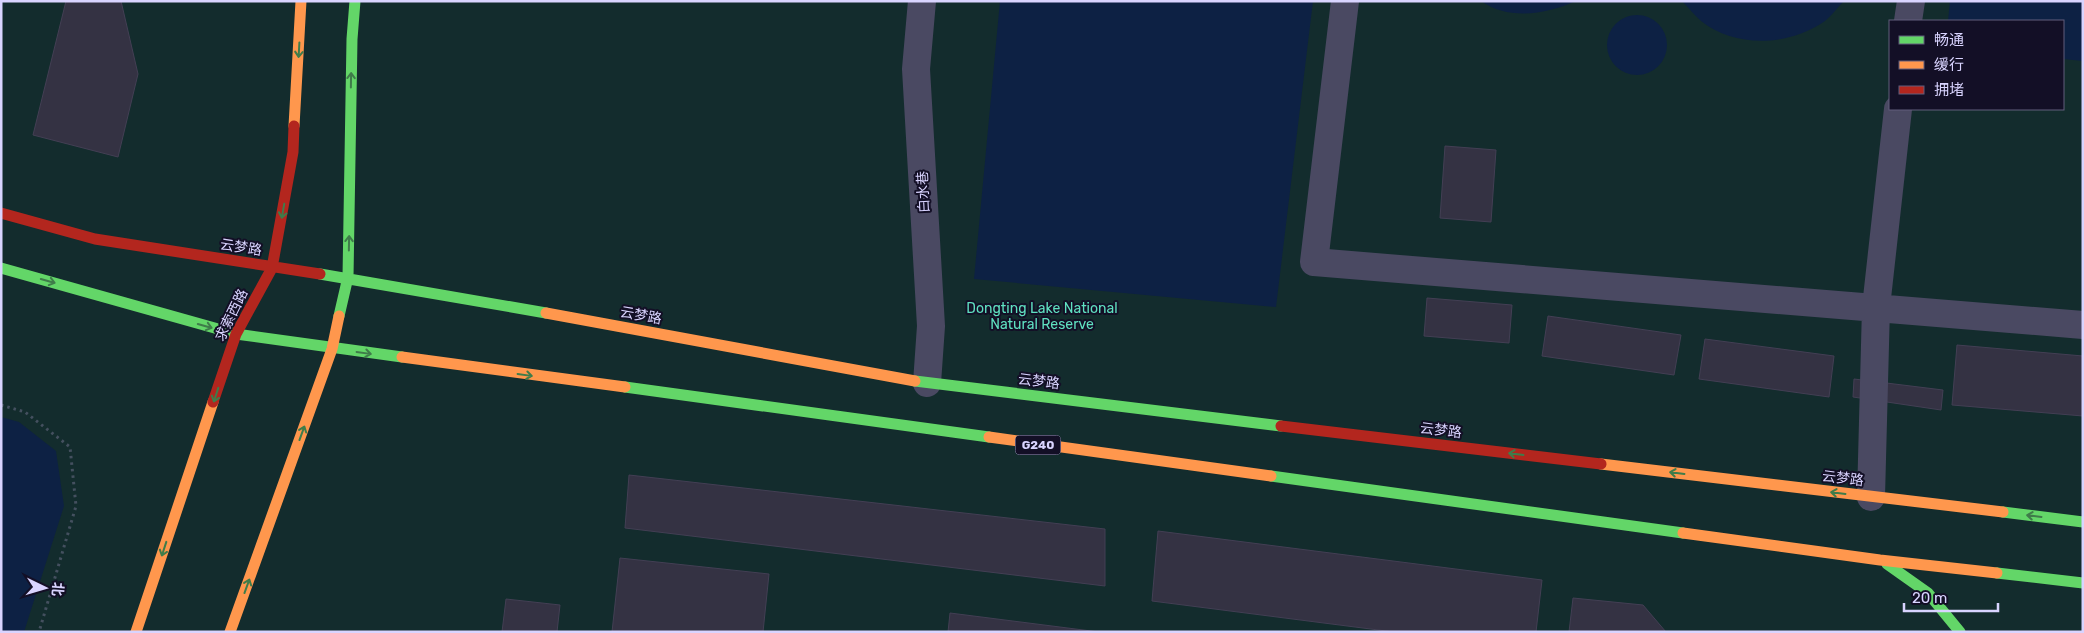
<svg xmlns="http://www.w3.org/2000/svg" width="2084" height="633" viewBox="0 0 2084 633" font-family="Rubik,'Noto Sans SC',sans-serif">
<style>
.green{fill:#132c2d;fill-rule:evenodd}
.water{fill:#0d2144}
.building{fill:#343243;stroke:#433f54}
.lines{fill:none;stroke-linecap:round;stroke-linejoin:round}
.path{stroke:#44505f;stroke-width:3;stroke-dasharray:2.5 4;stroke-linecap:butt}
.street{stroke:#4a4962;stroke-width:28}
.fast{stroke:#63d668;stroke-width:11}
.slow{stroke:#ff974d;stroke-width:11}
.jam{stroke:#b3261e;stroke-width:11}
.oneway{stroke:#3f7c4a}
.labels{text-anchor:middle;stroke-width:4;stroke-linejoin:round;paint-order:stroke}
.shield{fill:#130f26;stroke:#9e99be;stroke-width:1}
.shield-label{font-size:12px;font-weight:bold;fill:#d9d4ff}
.street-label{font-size:14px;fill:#d9d4ff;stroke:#130f26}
.park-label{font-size:14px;fill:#5fe0c0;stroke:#130f26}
</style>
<rect width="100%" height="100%" fill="#161421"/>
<path class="green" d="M1,1h2082v631h-2082zM1890,21h173v88h-173z"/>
<path class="water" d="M1000,1h313l-37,306 -302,-28z
M1481,1h95c-29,13 -67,20 -95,0z
M1682,1h162c-7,7 -14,17 -22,22 -35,23 -87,25 -121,-2 -7,-6 -12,-13 -19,-20z
M1950,1h133v60l-20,-2v-38h-115z
M1607 45a30 30 0 1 1 60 0a30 30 0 1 1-60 0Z
M1,417l18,5 37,29 8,55 -40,126h-23z"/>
<path class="building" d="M66,1h55l17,73 -20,83 -85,-22z
M1445,146l51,4 -5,72 -51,-4z
M1427,298l85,7 -3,38 -85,-7z
M1548,316l133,19 -7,40 -132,-19z
M1705,339l129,17 -5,41 -130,-18z
M1957,345l126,11v60l-131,-11z
M1854,379l89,11 -2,20 -88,-13z
M629,475l476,54v57l-480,-58z
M1158,531l384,49 -6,52h-142l-242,-31z
M620,558l149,16 -6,58h-151z
M1573,598l70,7 23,27h-97z
M506,599l54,6 -3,27h-55z
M950,613l149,19h-151z"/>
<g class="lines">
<path class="path" d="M1,405l24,7 45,35 6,59 -37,126"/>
<path class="street" d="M922,1l-6,68 15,257 -4,57
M1345,1l-31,261 769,63
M1908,21l3,-20
M1871,497l5,-190 22,-198"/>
<path class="fast" d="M1,268l235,66 166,23
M320,274l226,39
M339,316l9,-39 4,-238 3,-38
M915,381l366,45
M625,387l364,50
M1271,476l412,57
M2003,512l80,10
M1887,564l41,29 32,39
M1997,573l86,10"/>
<path class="slow" d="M294,126l7,-125
M546,313l369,68
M402,357l223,30
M989,437l282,39
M1601,464l402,48
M1683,533l197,27 117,13
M136,632l77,-230
M230,632l102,-283 7,-33"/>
<path class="jam" d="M1,213l94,26 225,35
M213,402l23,-68 36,-66 21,-116 1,-26
M1281,426l320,38"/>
</g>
<defs><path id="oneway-shaft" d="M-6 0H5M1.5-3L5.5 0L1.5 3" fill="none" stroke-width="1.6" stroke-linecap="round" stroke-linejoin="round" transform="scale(1.25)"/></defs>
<g class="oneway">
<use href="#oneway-shaft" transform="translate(299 50) rotate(93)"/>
<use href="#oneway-shaft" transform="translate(351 80) rotate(-89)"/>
<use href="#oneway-shaft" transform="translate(283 211) rotate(100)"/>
<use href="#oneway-shaft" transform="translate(349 243) rotate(-89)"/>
<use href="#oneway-shaft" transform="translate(48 281) rotate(16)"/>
<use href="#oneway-shaft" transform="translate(205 326) rotate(16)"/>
<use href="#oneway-shaft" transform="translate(364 353) rotate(8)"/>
<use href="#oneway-shaft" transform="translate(525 375) rotate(8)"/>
<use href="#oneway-shaft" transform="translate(216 395) rotate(108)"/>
<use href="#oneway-shaft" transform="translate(302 433) rotate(-70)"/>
<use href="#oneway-shaft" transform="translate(1516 454) rotate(-173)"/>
<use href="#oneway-shaft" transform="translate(1677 473) rotate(-173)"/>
<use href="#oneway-shaft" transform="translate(1838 493) rotate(-173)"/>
<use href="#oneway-shaft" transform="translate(2034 516) rotate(-173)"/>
<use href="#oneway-shaft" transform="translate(164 549) rotate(108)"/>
<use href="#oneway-shaft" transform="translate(247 586) rotate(-70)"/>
</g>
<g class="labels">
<rect class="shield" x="1015.5" y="435.5" width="45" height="19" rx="4"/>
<g class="shield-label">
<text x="1038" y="449">G240</text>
</g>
<g class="street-label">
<text transform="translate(923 192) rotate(-93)" y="5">白水巷</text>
<text transform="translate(241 247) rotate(9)" y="5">云梦路</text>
<text transform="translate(231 315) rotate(-64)" y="5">求索西路</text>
<text transform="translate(641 315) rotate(10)" y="5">云梦路</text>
<text transform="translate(1039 381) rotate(7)" y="5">云梦路</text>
<text transform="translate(1441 430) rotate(7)" y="5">云梦路</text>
<text transform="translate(1843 478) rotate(7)" y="5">云梦路</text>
</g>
<g class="park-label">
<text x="1042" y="313">Dongting Lake National<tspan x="1042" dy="16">Natural Reserve</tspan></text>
</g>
</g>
<rect width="2084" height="633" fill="none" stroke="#d9d4ff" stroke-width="5"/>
<rect x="1889" y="20" width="175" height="90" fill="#130f26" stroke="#625e7d"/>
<rect x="1899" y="36" width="25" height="8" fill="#63d668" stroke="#625e7d"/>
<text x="1934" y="45" font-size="15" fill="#d9d4ff">畅通</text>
<rect x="1899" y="61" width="25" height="8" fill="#ff974d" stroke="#625e7d"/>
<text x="1934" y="70" font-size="15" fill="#d9d4ff">缓行</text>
<rect x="1899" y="86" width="25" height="8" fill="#b3261e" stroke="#625e7d"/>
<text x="1934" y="95" font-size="15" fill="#d9d4ff">拥堵</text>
<g transform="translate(45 588) rotate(95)" stroke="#130f26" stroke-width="4" paint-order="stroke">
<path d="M0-4L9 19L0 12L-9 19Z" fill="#d9d4ff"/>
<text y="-8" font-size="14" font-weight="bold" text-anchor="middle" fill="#d9d4ff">北</text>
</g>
<path d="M1904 603v8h94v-8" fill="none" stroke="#d9d4ff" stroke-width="2.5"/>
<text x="1912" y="603" font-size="15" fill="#d9d4ff" stroke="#130f26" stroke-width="4" paint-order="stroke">20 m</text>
</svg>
